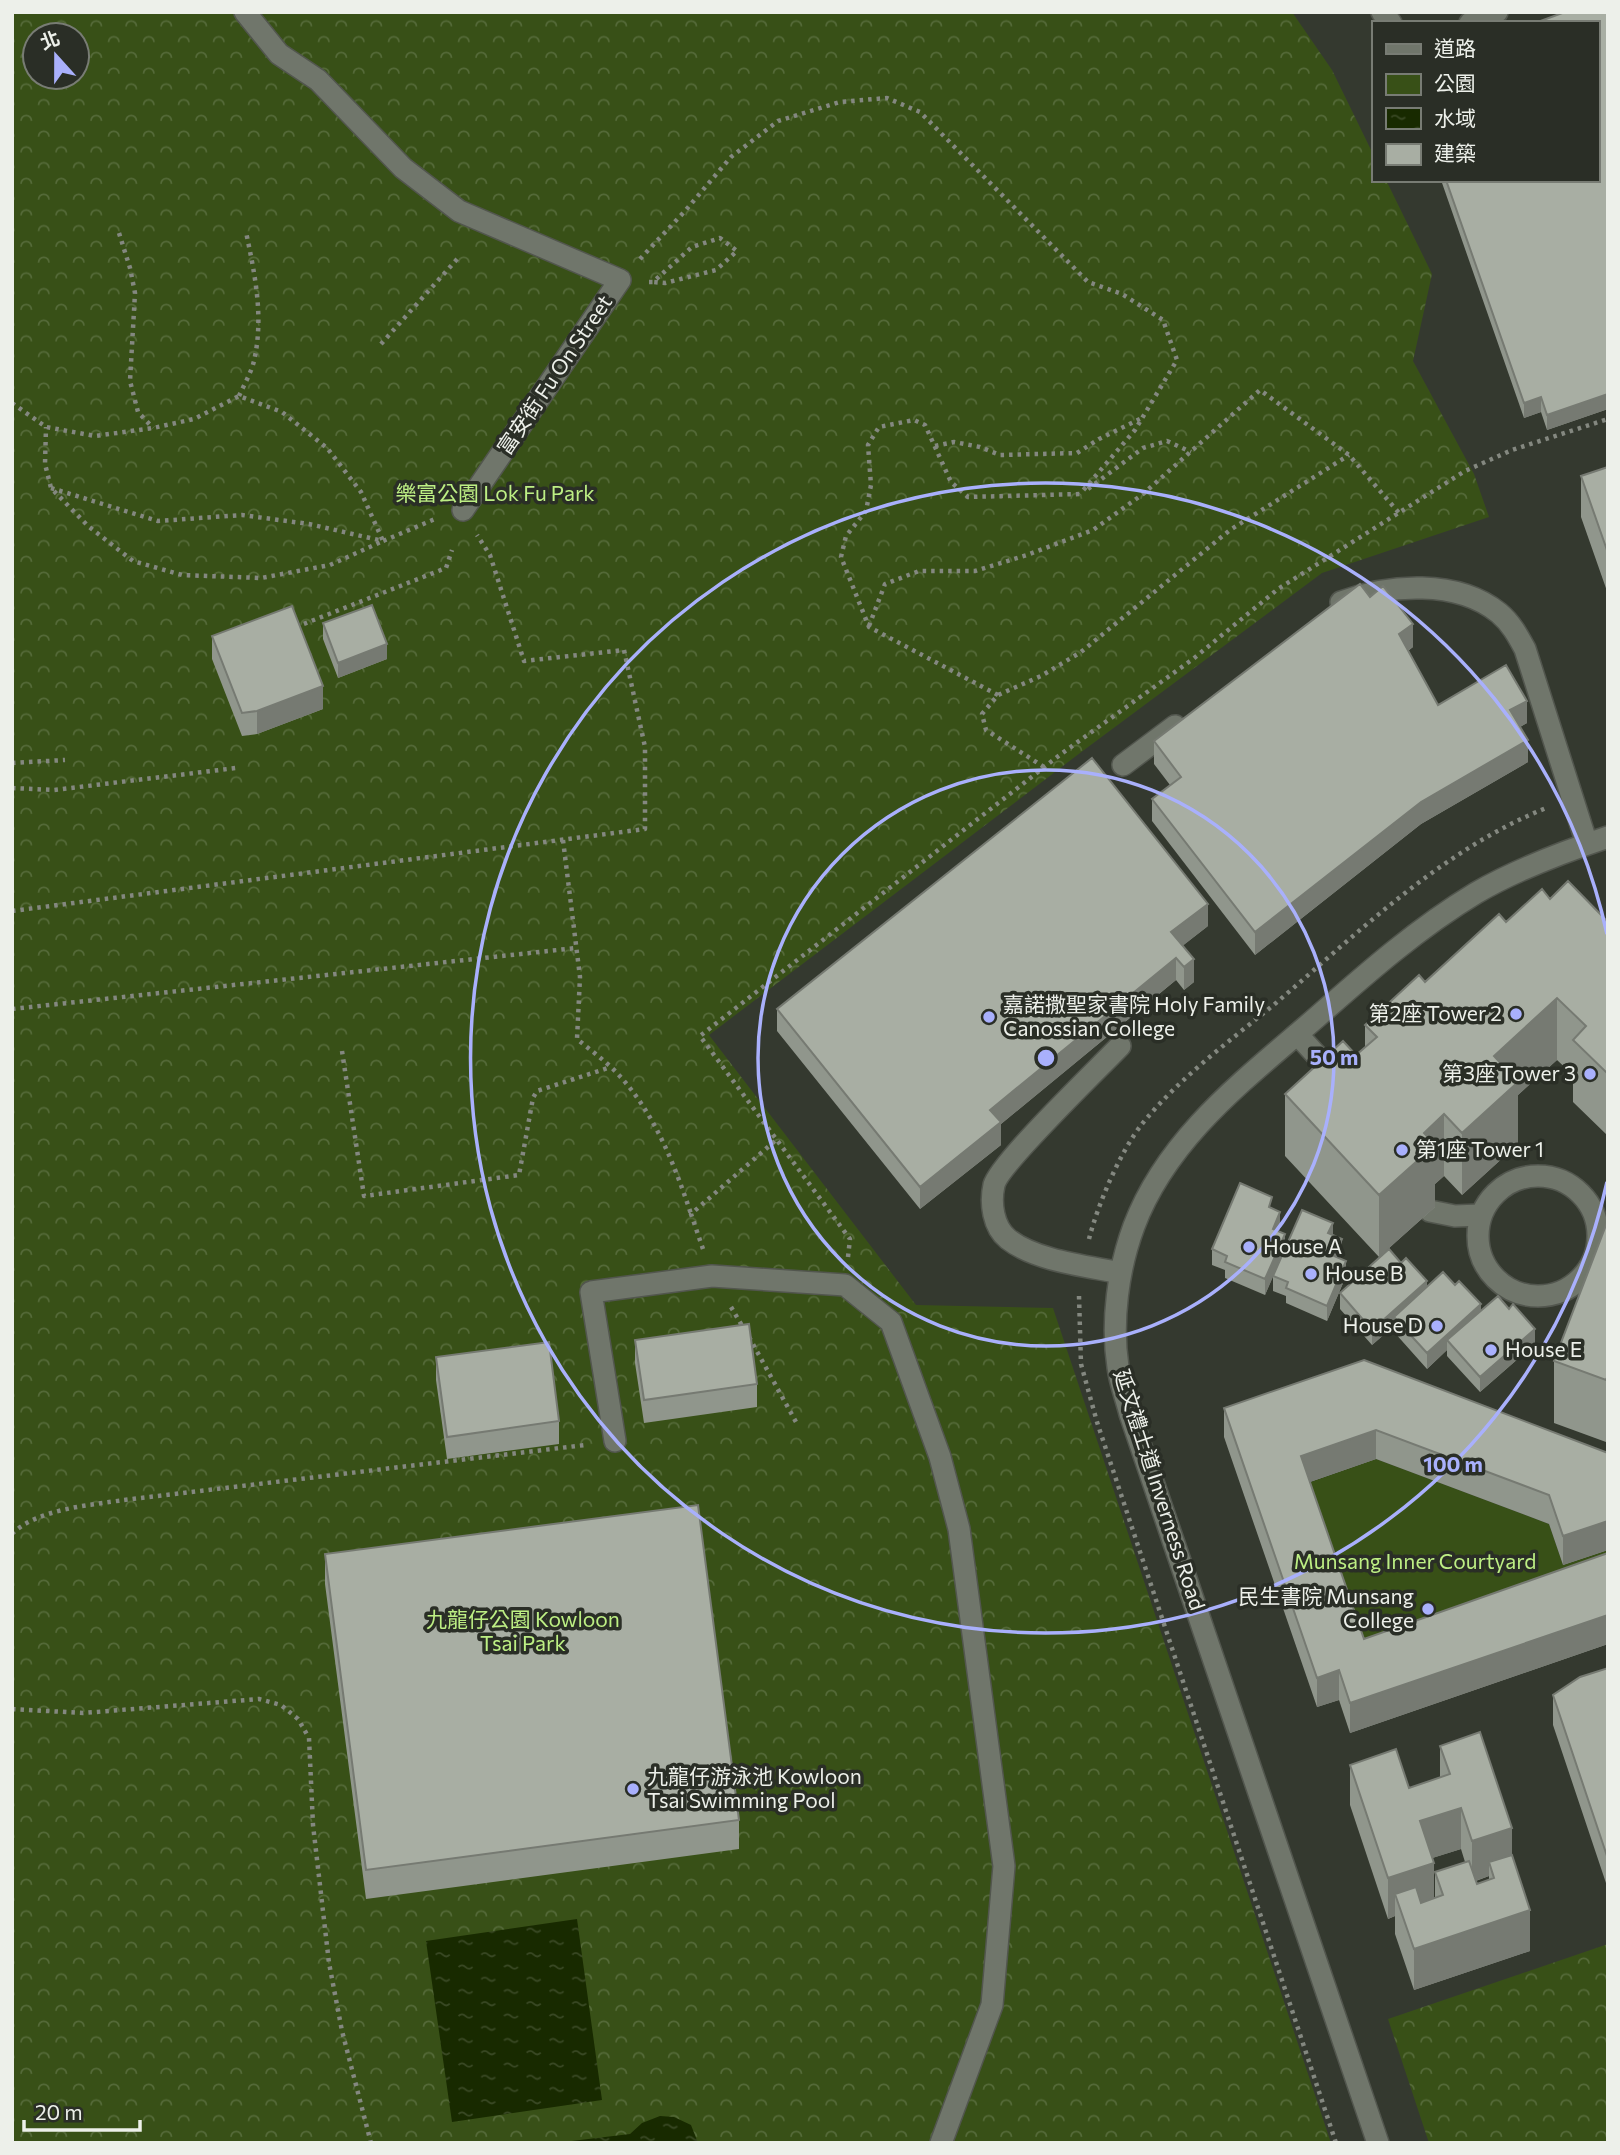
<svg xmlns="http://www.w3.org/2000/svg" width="1620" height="2155" viewBox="0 0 1620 2155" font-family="Commissioner,'Noto Sans TC',sans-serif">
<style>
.green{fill:#385017}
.forest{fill:url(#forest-crowns);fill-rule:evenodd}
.water{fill:url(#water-ripples)}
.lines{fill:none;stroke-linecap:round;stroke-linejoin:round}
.minor-casing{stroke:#52564e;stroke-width:24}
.path{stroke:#848880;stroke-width:4.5;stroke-dasharray:3.5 5;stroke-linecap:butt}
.minor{stroke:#70766b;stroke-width:21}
.wall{fill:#90968c;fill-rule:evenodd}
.shaded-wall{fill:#767a72}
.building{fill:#a8aea3;stroke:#767a72;stroke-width:2}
.ring{fill:none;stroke:#a9b0fc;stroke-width:3.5}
.poi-dot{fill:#a9b0fc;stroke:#2a2e26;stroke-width:2.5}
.labels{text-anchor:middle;stroke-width:7;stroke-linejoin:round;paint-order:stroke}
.street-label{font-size:21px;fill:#edf0ea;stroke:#2a2e26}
.park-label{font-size:21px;fill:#bdef84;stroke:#2a2e26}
.poi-label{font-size:21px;fill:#edf0ea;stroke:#2a2e26;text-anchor:start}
.centre{fill:#a9b0fc;stroke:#2a2e26;stroke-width:3.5}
.ring-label{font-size:21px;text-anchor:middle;font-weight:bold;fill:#a9b0fc;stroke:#2a2e26;stroke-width:7;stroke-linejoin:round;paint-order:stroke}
</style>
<defs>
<pattern id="forest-crowns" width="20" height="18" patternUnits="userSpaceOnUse" patternTransform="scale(1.75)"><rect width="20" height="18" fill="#385017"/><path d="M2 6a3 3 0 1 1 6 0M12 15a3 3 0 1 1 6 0" fill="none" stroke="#556a39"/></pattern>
<pattern id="water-ripples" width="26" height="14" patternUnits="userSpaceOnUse" patternTransform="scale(1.75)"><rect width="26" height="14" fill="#182a00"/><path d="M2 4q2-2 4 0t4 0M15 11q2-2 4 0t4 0" fill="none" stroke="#3a4925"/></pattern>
</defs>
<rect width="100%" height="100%" fill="#34392f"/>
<path class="green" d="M1376,1459l173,65 14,41 45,-15v32l-244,86 -62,-183z"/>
<path class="forest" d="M12,12h1280l40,58 41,84v26h13l46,94 -19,87 61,113 15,43 -167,56 -242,180 -371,282 207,270 137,3 278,835h-1319zM35,35h42v42h-42z
M1608,1944v199h-179l-41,-124z"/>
<path class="water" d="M577,1919l25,181 -150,22 -26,-181z
M660,2116l14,1 17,8 7,18h-143l75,-9 12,-11z"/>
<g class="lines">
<defs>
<path id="minor" d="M245,12l34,42 39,26 85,88 56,43 161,69 -157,230
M1382,12l9,11
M1470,23l27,-11
M1341,602c48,-18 116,-23 158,11 12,10 19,23 26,36l62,195
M1123,765l52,-39
M1297,1034l44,48
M1120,1046c-21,22 -121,118 -126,139 -4,18 -1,42 14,54 28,22 79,27 113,34
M1478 1236a60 60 0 1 1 120 0a60 60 0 1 1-120 0Z
M1430,1211l25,5 25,-1
M615,1441l-24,-149 121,-16 133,9 46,37 49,135 19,72 45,337 -12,139 -51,138
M1378,2143l-248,-729c-4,-16 -10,-31 -12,-47 -7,-45 0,-98 16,-141 34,-90 113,-148 183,-209 51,-45 101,-89 159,-124 41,-24 87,-41 132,-56"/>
</defs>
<use href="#minor" class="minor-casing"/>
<path class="path" d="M119,233l11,35 5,25 -5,88 8,31 15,16
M640,259l45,-48 46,-54 47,-36 62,-19 47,-4 33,14 168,170 34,12 41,26 14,40 -42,70 -55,64
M649,282h4l39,-35 28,-9 17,13 -21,19 -51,13 -12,-1
M381,344l78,-87
M239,396c5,-11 12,-23 15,-35 10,-44 1,-86 -8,-129
M12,403l34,24 49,9 58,-8 41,-9 45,-23 43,16 45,36 34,44 22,49 -53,24 -69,13 -79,-3 -49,-14 -45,-35 -37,-38 -6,-24 1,-37
M935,446l19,-4 26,5 20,8 77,-2 22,-14 41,-20
M51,488l107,33 84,-6 67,9 74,17 52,-22
M1088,489l55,-41 24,-7 24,11
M869,626l16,-42 34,-13h56l52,-16 66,-25 50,-36 117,-104 89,65 50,58
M296,627l150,-59 6,-18
M998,695l-129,-68 -28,-70 5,-21 20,-25 5,-26 -3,-40 11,-18 35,-7 11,5 26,57 17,15 113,-3
M12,763l53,-3
M1044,767l-58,-37 -4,-16 16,-19 43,-19 40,-24 149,-122 119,-75
M12,788l42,2 182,-22
M563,840l17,137 -3,62c11,9 23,18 34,28 41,40 62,93 80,147
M12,911l633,-82v-82l-21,-97 -100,11 -34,-106 -13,-20
M12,1009l564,-61
M342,1051l22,145 155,-21 14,-77 4,-7 74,-24
M1089,1239c9,-35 31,-87 53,-115 37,-46 89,-84 134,-121 84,-72 166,-153 270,-195
M703,1249l-12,-35 85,-74
M848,1257l2,-18 -150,-203 361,-282 132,-95 85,-70 187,-118 47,-21 96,-31
M1079,1296l2,68 16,58 239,721
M731,1307l13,22
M749,1337l47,85
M12,1534c25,-25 78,-29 112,-34l461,-55
M12,1709l71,4 176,-14 22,6 17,14 11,19 4,87 16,138 13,68 29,112"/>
<use href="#minor" class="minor"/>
</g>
<path class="wall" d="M1608,12v397l-61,21 -6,-18 -17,6 -83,-238h156z
M1608,467v127l-27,-77v-41z
M1370,597l43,50 -5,4 30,54 89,18 -7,4 8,35 -107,62 -166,131 -103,-134v-22l18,-14 -16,-21v-23z
M323,623l64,36 -49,19 -15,-39z
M212,636l111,73 -66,25 -15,2 -30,-77z
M1550,899l58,23v214l-35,-34v-27l-16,-15 -39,35v49l-56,51 -18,-19 -9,8v23l-56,50 -94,-101v-62l71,-39 9,-8v-22l141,-103z
M1208,926l-26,20 12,36 -10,8 -8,-10 -175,144v21l-81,64 -143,-178v-22z
M1272,1209l8,19 -2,4 7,18 48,-15 9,19 -2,4 6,18 -19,45 -41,-18v-7l-13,-5v-15l-8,19 -40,-17v-8l-13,-5v-16z
M1608,1220l-2,222 -52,-19v-62z
M1401,1263l26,23 28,-1 26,26 54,33 -55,48 -33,-36v-6l-20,19 -33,-37v-6l-22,19 -32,-36v-16z
M635,1340l122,44v23l-113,16 -9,-60z
M436,1357l123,64v23l-112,15 -11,-79z
M1224,1408l384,45v97l-45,15 -14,-41 -173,-65 -66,23 54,157 244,-86v91l-258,89 -11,-33 -22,7 -93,-270z
M325,1554l414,266v29l-373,50 -41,-315z
M1608,1668v221l-55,-164v-30z
M1440,1746l72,109 18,96 -116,39 -19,-56v-18l-7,3 -38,-114v-40l59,23 31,-11zM1461,1849l4,13 -30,10v26h-1l-2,-40zM1489,1876v4l-12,4 -1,-3z"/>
<path class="shaded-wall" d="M1608,394v15l-61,21v-15z
M1541,397v15l-17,6v-15z
M1413,624v23l-14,10v-23z
M387,644v15l-49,19v-15z
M323,686v23l-66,25v-23z
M1527,701v22l-17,10v-23z
M1528,740v22l-107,62 -166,131v-23l166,-130z
M1208,904v22l-37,29v-23z
M1176,958v22l-175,144v21l-81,64v-22l70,-77z
M1194,959v23l-10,8v-23z
M1557,998v62l-39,35v49l-56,51v-62l32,-77z
M1444,1114v62l-9,8v23l-56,50v-62l45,-62z
M1280,1212v16l-7,17v-16z
M1333,1223v15l-5,-5z
M1285,1234v16l-20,45v-16z
M1342,1239v15l-8,17v-15z
M1346,1261v15l-19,45v-15z
M1427,1281v15l-33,21v9l-22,19v-15z
M1481,1304v16l-34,20v10l-20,19v-16z
M1535,1329v15l-55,48v-15z
M1608,1375v62l-2,5v-62z
M1376,1430v29l-75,26v-29z
M1608,1521v29l-45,15v-29z
M1608,1615v29l-258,89v-30z
M1339,1670v30l-22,7v-29z
M1461,1808v41l-41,13v-41z
M1512,1828v40l-23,-6v14l-17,6v-41z
M1434,1863v40l-32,11 -7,-20v22l-7,3v-41z
M1530,1910v41l-116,39v-41z"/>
<path class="building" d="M1565,12h43v382l-61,21 -6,-18 -17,6 -78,-223h151v-157h-62z
M1608,467v86l-27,-77z
M1360,584l10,13 13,-11 30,38 -14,10 39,71 68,-40 21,36 -17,9 18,30 -107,62 -166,130 -103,-133 29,-22 -27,-36z
M372,605l15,39 -49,19 -15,-40z
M292,606l31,80 -66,25 -15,2 -30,-77z
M1092,758l116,146 -37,28 23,27 -10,8 -8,-9 -186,152 11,12 -81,65 -143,-178z
M1568,881l40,41v152l-35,-34 13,-14 -29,-28 -63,58 24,26 -56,51 -18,-19 -20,19 11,12 -56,50 -94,-101 58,-53 13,14 21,-18 -12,-12 54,-50 6,7 74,-68 7,8 36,-33 8,10z
M1240,1183l32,14 -3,10 11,5 -7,17 12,5 -20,45 -40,-17 2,-6 -15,-7z
M1302,1210l31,13 -5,10 14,6 -8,17 12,5 -19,45 -41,-18 2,-6 -15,-6z
M1608,1220v155l-2,5 -52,-19z
M1389,1249l12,14 5,-5 21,23 -55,49 -32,-37z
M1443,1272l12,13 4,-4 22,23 -54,49 -33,-36z
M1498,1296l11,13 4,-5 22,25 -55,48 -33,-37z
M749,1324l8,60 -113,16 -9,-60z
M549,1342l10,79 -112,16 -11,-80z
M1364,1360l244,93v68l-45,15 -14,-41 -173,-65 -75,26 63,183 244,-86v62l-258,88 -11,-33 -22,8 -93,-270z
M698,1505l41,315 -373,50 -41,-316z
M1608,1668v191l-55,-164 27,-18z
M1480,1732l32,96 -40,13 -11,-33 -41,13 14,42 -46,15 -38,-113 46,-16 13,39 41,-14 -10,-28z
M1512,1855l18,55 -116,39 -19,-55 21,-7 5,16 22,-8 -8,-23 34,-11 8,23 17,-6 -5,-16z"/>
<g class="ring">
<circle cx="1046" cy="1058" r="288"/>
<path d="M1607 1182A575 575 0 1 1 1607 934"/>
</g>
<g class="poi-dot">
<circle cx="1516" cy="1014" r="7"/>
<circle cx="989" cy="1017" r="7"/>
<circle cx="1590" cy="1074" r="7"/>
<circle cx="1402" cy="1150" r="7"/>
<circle cx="1249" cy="1247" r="7"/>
<circle cx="1311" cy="1274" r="7"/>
<circle cx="1437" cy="1326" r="7"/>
<circle cx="1491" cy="1350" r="7"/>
<circle cx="1428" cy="1609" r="7"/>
<circle cx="633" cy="1789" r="7"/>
</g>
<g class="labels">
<g class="street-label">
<text transform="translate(555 375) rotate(-56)" y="7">富安街 Fu On Street</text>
<text transform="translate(1159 1490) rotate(72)" y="7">延文禮士道 Inverness Road</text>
</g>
<g class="park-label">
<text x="495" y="501">樂富公園 Lok Fu Park</text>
<text x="1415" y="1569">Munsang Inner Courtyard</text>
<text x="523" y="1627">九龍仔公園 Kowloon<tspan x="523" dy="24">Tsai Park</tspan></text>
</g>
<g class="poi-label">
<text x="1003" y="1012">嘉諾撒聖家書院 Holy Family<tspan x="1003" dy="24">Canossian College</tspan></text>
<text x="1502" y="1021" text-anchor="end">第2座 Tower 2</text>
<text x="1576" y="1081" text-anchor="end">第3座 Tower 3</text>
<text x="1416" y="1157">第1座 Tower 1</text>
<text x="1263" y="1254">House A</text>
<text x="1325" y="1281">House B</text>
<text x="1423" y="1333" text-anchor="end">House D</text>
<text x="1505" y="1357">House E</text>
<text x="1414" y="1604" text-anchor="end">民生書院 Munsang<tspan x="1414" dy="24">College</tspan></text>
<text x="647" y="1784">九龍仔游泳池 Kowloon<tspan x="647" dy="24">Tsai Swimming Pool</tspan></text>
</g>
</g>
<circle cx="1046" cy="1058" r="10" class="centre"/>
<g class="ring-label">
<text x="1334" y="1065">50 m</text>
<text x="1453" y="1472">100 m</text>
</g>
<rect width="1620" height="2155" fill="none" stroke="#edf0ea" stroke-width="28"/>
<rect x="1372" y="21" width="228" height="161" fill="#2a2e26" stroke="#787c74" stroke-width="2"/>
<rect x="1386" y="44" width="35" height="10" fill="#70766b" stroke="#787c74" stroke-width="2"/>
<text x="1434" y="56" font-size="21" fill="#edf0ea">道路</text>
<rect x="1386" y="74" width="35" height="21" fill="#385017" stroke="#787c74" stroke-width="2"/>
<text x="1434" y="91" font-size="21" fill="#edf0ea">公園</text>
<rect x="1386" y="108" width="35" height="21" fill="url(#water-ripples)" stroke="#787c74" stroke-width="2"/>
<text x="1434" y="126" font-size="21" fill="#edf0ea">水域</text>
<rect x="1386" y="144" width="35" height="21" fill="#a8aea3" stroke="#787c74" stroke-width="2"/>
<text x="1434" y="161" font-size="21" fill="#edf0ea">建築</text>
<g transform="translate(56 56) rotate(339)"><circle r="33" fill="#2a2e26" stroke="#787c74" stroke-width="2"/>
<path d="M0-5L12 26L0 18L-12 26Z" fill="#a9b0fc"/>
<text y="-10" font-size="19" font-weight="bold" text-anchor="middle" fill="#edf0ea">北</text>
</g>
<path d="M24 2120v10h116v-10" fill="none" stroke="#edf0ea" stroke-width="3.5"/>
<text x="35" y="2120" font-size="21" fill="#edf0ea" stroke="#2a2e26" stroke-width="5" paint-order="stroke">20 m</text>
</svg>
